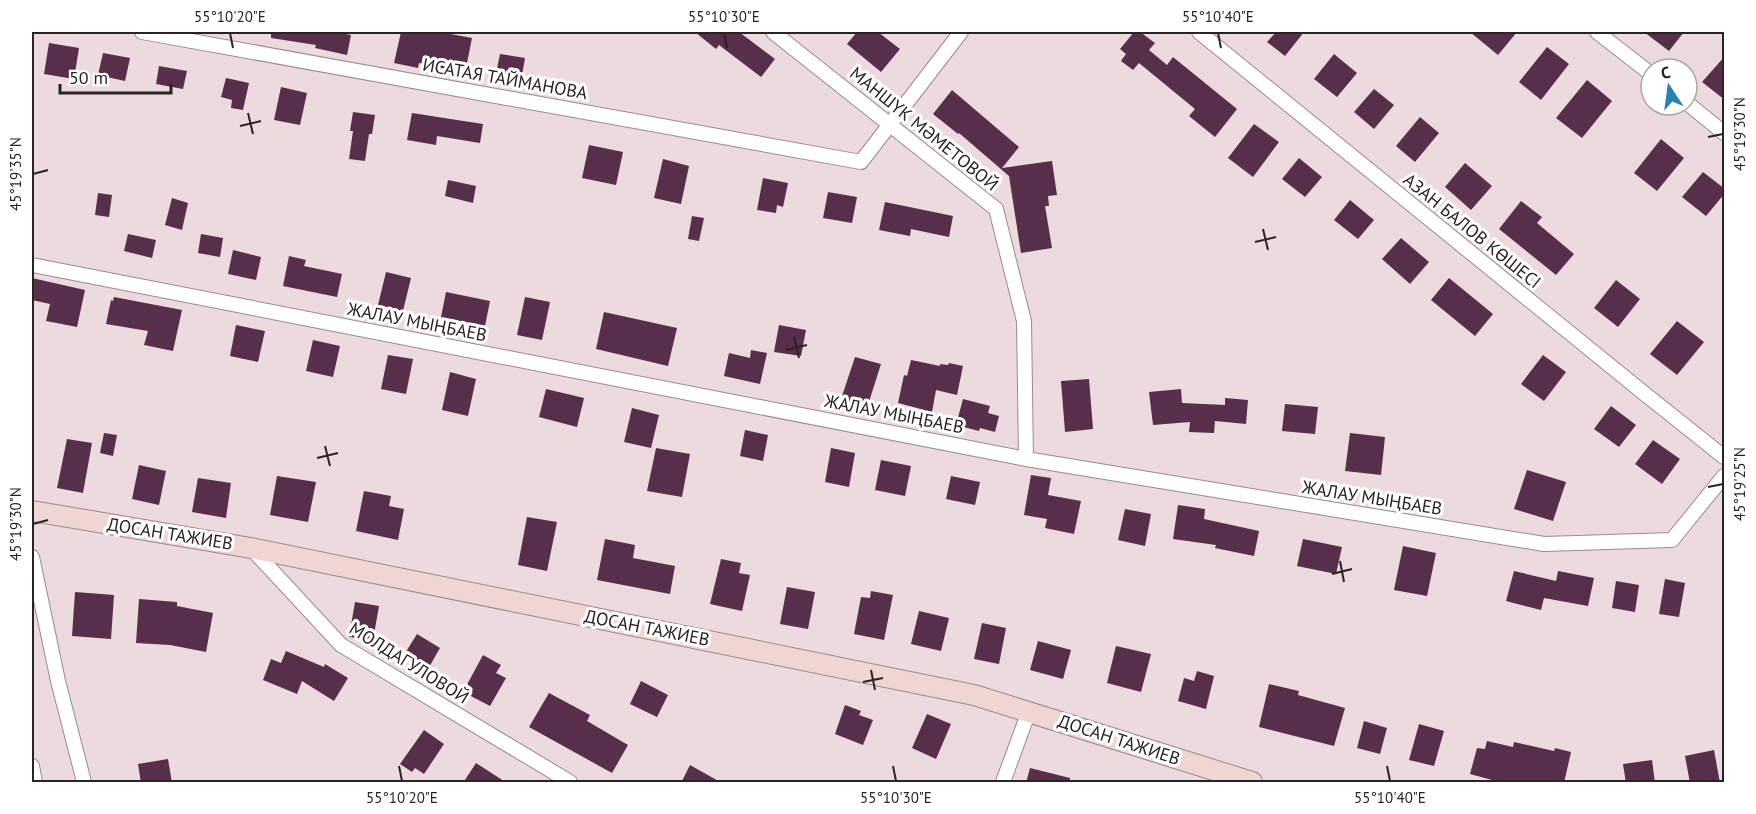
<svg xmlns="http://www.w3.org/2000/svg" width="1756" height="814" viewBox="0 0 1756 814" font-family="'PT Sans',sans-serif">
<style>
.building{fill:#572f4b}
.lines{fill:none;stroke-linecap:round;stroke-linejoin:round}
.street-casing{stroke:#9a8a8d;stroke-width:16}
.secondary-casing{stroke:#9a8a8d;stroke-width:22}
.street{stroke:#fff;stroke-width:14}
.secondary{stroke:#efd6d2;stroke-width:20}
.ticks{fill:none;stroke:#2a2325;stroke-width:2}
.labels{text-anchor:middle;stroke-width:6;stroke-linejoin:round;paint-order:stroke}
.street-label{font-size:18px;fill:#2a2325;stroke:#fff}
.neatline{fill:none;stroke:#2a2325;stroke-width:2}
.ticks-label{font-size:15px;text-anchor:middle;fill:#2a2325}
</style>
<rect width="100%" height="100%" fill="#eddade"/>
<path class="building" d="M271,32h65l15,3 -4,20 -32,-7 1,-3 -45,-7z
M401,32h39l32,6 -7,35 -46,-10 -1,5 -24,-5z
M695,32h44l36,27 -14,18 -42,-32 -3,4z
M857,32h21l22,17 -19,23 -34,-28z
M1134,32h6l15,11 -6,7 18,15 6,-8 64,52 -22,28 -26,-21 6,-7 -56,-46 -6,7 -12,-9 5,-7 -6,-5z
M1276,32h28l-19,24 -18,-14z
M1470,32h47l-19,23z
M1644,32h40l-15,19z
M49,43l30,5 -5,31 -30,-5z
M1547,47l22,17 -28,36 -22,-18z
M103,53l27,5 -5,23 -27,-6z
M500,54l25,4 -5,29 -26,-4z
M1334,54l23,19 -20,24 -23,-18z
M1725,56v44l-23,-18z
M159,66l28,5 -4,18 -27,-5z
M226,78l23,5 -6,27 -12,-2 1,-8 -11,-3z
M1587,80l25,21 -30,37 -26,-20z
M281,87l26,6 -7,32 -26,-5z
M1374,89l20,16 -20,24 -20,-17z
M952,90l67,57 -17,21 50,-7 5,34 -9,1 1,10h-4l7,42 -31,5 -12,-77 -50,-43 -1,1 -25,-20z
M353,112l22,3 -3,19h-3l-4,27 -16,-2 4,-28h-3z
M412,113l71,11 -3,19 -43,-7 -1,9 -29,-5z
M1420,117l19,16 -24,29 -19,-16z
M1254,124l25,18 -26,35 -25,-19z
M1661,139l23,19 -27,33 -23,-18z
M589,145l34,7 -7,33 -34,-7z
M1299,158l23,19 -17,20 -23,-18z
M663,159l26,7 -8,38 -27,-6z
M1465,163l27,23 -21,24 -26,-23z
M1703,172l22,17v4l-19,23 -24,-19z
M763,178l25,5 -5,24 -6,-2 -1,8 -19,-3z
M448,180l28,6 -3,17 -28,-7z
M828,192l29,5 -5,26 -29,-5z
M98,193l14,2 -3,22 -14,-2z
M172,198l16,5 -6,27 -17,-5z
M1350,200l24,20 -16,19 -24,-19z
M1521,201l21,16 -5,6 37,31 -18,21 -57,-46z
M885,202l68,14 -4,21 -38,-8 -1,7 -31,-6z
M692,216l12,2 -5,23 -11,-2z
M128,234l28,6 -4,18 -28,-7z
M201,234l22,4 -3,19 -22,-4z
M1401,238l28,24 -19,22 -28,-25z
M233,250l28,7 -5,23 -28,-6z
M289,256l17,4 -2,6 38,8 -5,23 -54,-11z
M386,272l25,6 -8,33 -25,-6z
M32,278l53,12 -8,37 -31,-6 4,-17 -18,-4z
M1449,278l44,36 -18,22 -44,-36z
M1616,280l24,19 -22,28 -24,-19z
M446,292l44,9 -5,25 -44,-9z
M114,297l68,13 -9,41 -29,-6 4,-14 -42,-7 5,-24 2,1z
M525,297l25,5 -8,38 -25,-5z
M604,312l73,16 -9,38 -72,-17z
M1677,321l27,21 -27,33 -27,-21z
M236,325l29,6 -7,31 -28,-6z
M779,325l27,5 -5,26 -27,-4z
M313,340l27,6 -7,31 -27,-6z
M751,350l16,3 -7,31 -36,-8 5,-23 21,5z
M388,355l25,4 -7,35 -25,-5z
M1543,355l23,17 -22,29 -23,-17z
M855,357l26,7 -14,44 -26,-9z
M911,360l29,6v-2l8,1 1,-2 14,3 -6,29 -21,-5 -4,22 -34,-9 6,-28 3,1z
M450,372l26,7 -8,37 -26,-6z
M1089,379l4,50 -28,3 -4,-51z
M546,389l38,9 -7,29 -38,-10z
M1181,389l1,14 43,2v-7l23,2 -2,24 -31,-3 -1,12 -25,-1 1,-10 -37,3 -4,-33z
M963,399l27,7 -2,7 11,3 -4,16 -15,-4 -1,3 -23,-6z
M1285,404l33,3 -3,27 -33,-3z
M1611,406l25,19 -17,22 -25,-18z
M632,408l27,7 -8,33 -27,-6z
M745,430l23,5 -5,26 -23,-5z
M104,433l13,2 -4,21 -13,-3z
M1350,433l35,4 -4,38 -36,-4z
M67,439l25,4 -9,50 -26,-5z
M1653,440l27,19 -18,25 -27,-20z
M656,448l34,6 -8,43 -35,-6z
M831,448l24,5 -6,34 -24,-5z
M881,460l30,6 -6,30 -30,-6z
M139,465l27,6 -7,34 -27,-6z
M1527,470l39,12 -13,39 -39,-12z
M1031,475l20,3 -3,17 33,6 -7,33 -29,-6 2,-9 -23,-4z
M277,476l39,6 -8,40 -38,-7z
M951,476l29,6 -5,23 -29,-6z
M198,478l33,5 -5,35 -34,-6z
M364,491l27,5 -2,10 15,3 -6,31 -42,-9z
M1178,505l27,4 -1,10 55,12 -5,25 -39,-8 1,-3 -43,-6z
M1125,509l26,5 -6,32 -27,-6z
M527,517l30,5 -10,49 -29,-6z
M605,539l30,6 -2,13 42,8 -5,28 -73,-14z
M1303,539l39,8 -6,27 -39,-8z
M1403,546l33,7 -9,43 -33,-6z
M721,559l20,4 -2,10 11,2 -8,36 -32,-7z
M1514,571l42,10 2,-10 36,7 -6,28 -44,-8 -3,12 -35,-9z
M1665,579l20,4 -6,34 -20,-3z
M1616,581l23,4 -4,27 -23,-4z
M787,587l28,5 -7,37 -28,-5z
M871,591l22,4 -9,45 -30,-6 7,-37 9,1z
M75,592l39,3 -3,44 -39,-3z
M139,599l38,3v4l36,7 -7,39 -36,-7 -34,-2z
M355,602l24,4 -6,34 -24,-3z
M919,611l30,7 -8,33 -30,-7z
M982,623l24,5 -7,36 -25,-5z
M417,634l23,14 -12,21 -24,-14z
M1038,641l33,9 -8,29 -33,-9z
M1116,646l35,8 -10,38 -34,-9z
M286,651l38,16 1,-3 23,14 -14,23 -32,-20 -5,13 -34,-14 8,-21 10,4z
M483,655l18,10 -5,8 10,5 -16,28 -27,-14z
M1197,671l17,5 -8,33 -28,-8 6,-23 10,3z
M641,681l27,14 -11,22 -27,-13z
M1269,684l30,7 -1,4 47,13 -11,38 -75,-19z
M549,693l41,22 -3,6 41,24 -16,28 -83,-46z
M845,705l16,6 -2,4 14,5 -10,25 -28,-11z
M927,714l24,10 -15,35 -24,-11z
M1364,721l23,7 -7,26 -23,-6z
M1419,724l25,7 -10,35 -25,-6z
M424,730l20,14 -20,30 -9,-6 -3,4 -12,-8z
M1487,741l26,6 1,-5 40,9 1,-3 16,4 -7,31h-61l-33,-9 7,-26 8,1z
M1714,750l6,33h-30l-5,-27z
M168,759l4,24h-31l-3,-19z
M1652,760l3,23h-29l-3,-19z
M476,763l31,20h-44z
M690,765l32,18h-41z
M1030,768l40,10v5h-44z"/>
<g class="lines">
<defs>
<path id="street" d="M142,32l719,130 100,-130
M773,32l223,177 28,112 2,138
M1199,32l446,362 79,63
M1597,32l54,42
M1687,103l37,30
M32,265l994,194 518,85 128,-4 52,-64
M251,548l90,97 229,137
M32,557l26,124 26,101
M32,766l3,16
M1003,782l26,-71"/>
<path id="secondary" d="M32,511l219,37 723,147 278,87"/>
</defs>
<use href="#street" class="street-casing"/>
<use href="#secondary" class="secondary-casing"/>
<use href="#street" class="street"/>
<use href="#secondary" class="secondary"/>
</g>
<path class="ticks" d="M230,33l3,15M724,33l3,15M1218,33l3,15M248,113l5,21M240,126l21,-5M1708,137l15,-3M33,174l15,-4M1263,229l5,21M1255,242l21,-5M794,337l5,21M786,350l21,-5M325,446l5,20M317,458l21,-5M1708,487l15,-3M33,524l15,-4M1340,561l4,21M1332,574l20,-5M871,670l4,20M863,682l20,-4M399,766l3,15M893,766l3,15M1387,766l3,15"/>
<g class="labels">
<g class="street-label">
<text transform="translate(505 79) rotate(10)" y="6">ИСАТАЯ ТАЙМАНОВА</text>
<text transform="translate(924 129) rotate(39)" y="6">МАНШҮК МӘМЕТОВОЙ</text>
<text transform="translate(1472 231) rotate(39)" y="6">АЗАН БАЛОВ КӨШЕСІ</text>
<text transform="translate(417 322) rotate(11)" y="6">ЖАЛАУ МЫҢБАЕВ</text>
<text transform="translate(894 414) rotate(11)" y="6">ЖАЛАУ МЫҢБАЕВ</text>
<text transform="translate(1372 498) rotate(9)" y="6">ЖАЛАУ МЫҢБАЕВ</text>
<text transform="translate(170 534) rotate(9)" y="6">ДОСАН ТАЖИЕВ</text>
<text transform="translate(647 628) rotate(11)" y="6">ДОСАН ТАЖИЕВ</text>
<text transform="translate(409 663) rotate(32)" y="6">МОЛДАГУЛОВОЙ</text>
<text transform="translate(1119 740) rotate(18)" y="6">ДОСАН ТАЖИЕВ</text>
</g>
</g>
<rect width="1756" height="814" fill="none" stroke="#ffffff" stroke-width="66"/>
<g transform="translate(1669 87) rotate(347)"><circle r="28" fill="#ffffff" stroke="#aaa7a8" stroke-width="1.5"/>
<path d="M0-4.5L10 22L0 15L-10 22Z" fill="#2b82b1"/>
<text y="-9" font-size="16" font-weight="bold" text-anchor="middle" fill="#2a2325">С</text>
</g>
<path d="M60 84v9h111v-9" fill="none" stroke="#2a2325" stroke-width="3"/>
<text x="69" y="84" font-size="18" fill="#2a2325" stroke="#ffffff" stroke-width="4.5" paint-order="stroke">50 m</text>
<rect x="33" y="33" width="1690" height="748" class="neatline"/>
<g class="ticks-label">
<text x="230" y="22">55°10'20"E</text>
<text x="724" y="22">55°10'30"E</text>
<text x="1218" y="22">55°10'40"E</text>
<text transform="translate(1740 134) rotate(-90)" y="5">45°19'30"N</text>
<text transform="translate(16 174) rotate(-90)" y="5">45°19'35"N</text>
<text transform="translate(1740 484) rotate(-90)" y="5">45°19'25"N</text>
<text transform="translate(16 524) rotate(-90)" y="5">45°19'30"N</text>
<text x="402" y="803">55°10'20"E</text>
<text x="896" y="803">55°10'30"E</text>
<text x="1390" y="803">55°10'40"E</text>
</g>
</svg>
